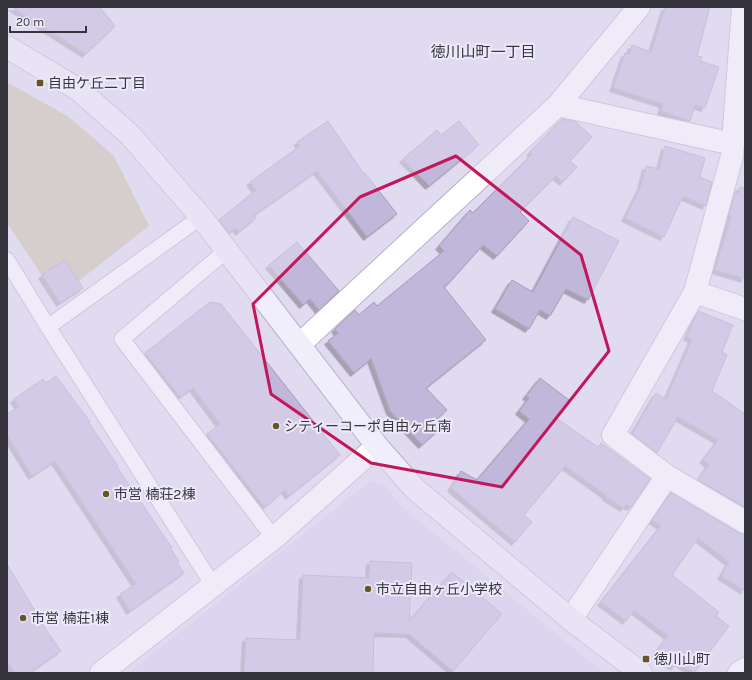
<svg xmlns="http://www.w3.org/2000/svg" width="752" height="680" viewBox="0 0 752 680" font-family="Karla,'Noto Sans JP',sans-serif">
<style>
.built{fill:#d6cfec}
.green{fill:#c6bfa1}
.building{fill:#c0b7da;stroke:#a49fb5;filter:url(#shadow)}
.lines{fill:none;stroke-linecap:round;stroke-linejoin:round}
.lane-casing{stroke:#b6b1c7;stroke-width:17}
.street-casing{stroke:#b6b1c7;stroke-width:24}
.secondary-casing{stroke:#b6b1c7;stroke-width:24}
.lane{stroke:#fff;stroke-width:15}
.street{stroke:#fff;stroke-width:22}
.secondary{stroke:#f1eefb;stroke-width:22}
.marked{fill:none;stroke:#c2185b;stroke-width:3;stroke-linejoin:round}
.poi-dot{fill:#645723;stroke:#ede9fb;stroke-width:1.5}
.labels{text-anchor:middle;stroke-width:4;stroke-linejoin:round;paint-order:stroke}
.poi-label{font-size:14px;fill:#36343d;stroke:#ede9fb;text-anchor:start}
.neighbourhood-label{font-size:15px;fill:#36343d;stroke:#ede9fb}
</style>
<defs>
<filter id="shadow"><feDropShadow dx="-3.5" dy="3.5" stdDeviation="0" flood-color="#0004"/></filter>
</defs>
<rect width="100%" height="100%" fill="#e1dbf2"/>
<path class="built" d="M370,481l13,3 17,21 204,168h-476z"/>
<path class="green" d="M7,82l62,35 45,39 35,70 -92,72 -50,-75z"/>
<path class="building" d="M12,7h88l15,19 -29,28z
M665,7h45l-13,49 5,1 -2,4 19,6 -14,41 -10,-3 -5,16 -29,-10 2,-7 -50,-16 12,-35 4,1 3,-9 19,7z
M562,119l14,3 16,15 -22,24 7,6 -14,15 -7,-6 -36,36 9,9 -32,35 -14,-11 -33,37 -6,5 42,53 -60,48 21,22 -11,10 6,7 -20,18 -32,-34 -19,-52 -17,14 -26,-32 10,-8 -3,-4 20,-19 4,5 15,-13 3,4 67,-55 -5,-5 31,-36 3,3 59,-59 -2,-2z
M328,121l36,53 1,-1 32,41 -30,23 -50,-66 -63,44 2,3 -17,14 -3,-4 -7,5 -10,-13 37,-30 -6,-8 50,-36 -3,-4z
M459,121l20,24 -50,41 -26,-27 34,-29 4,5z
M665,146l40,12 -5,19 12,5 -6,24 -23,-10 -19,41 -39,-19 16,-32 5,-20 13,3z
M740,187l5,1v91l-30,-9 16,-54 -2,-1 6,-23 3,1z
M573,217l46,24 -31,59 -22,-11 -16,27 -10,-6 -11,19 -34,-20 17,-29 21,12z
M297,242l42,49 -20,19 -9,-11 -7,6 -34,-40z
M65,260l18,28 -23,15 -18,-28z
M210,302l11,2 119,151 -51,41 -4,-6 -20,17 -58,-73 13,-10 -27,-36 -13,9 -35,-44z
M698,311l35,14 -11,27 5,3 -15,36 33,23v93l-47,-27 11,-16 -6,-4 15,-20 -40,-23 -21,36 -25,-19 24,-41 10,6 26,-60 -5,-2z
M56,376l34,46 -1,1 29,43 -1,1 55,81h-2l9,13 -2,2 7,10 -54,38 -10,-17 16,-10 -81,-123 -23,15 -25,-41v-21l12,-7 -5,-8 29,-20 3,4z
M540,378l29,22 -13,18 42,29 3,-4 49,36 -19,28 -5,-2 -2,3 -18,-11v-2l-41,-29 -41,49 8,7 -17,20 -64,-54 10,-17 16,9 52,-61 -10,-8 10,-13 -3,-2z
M671,493l68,40 6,1v57l-24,-15 8,-14 -31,-24 -26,37 47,37 -3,4 13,10 -35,47 -16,-11 -4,5 -19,-14 13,-17 -34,-26 -8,11 -25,-19 60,-76 -9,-6z
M370,561l42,2 -3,58 43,-49 50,42 -49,57 -44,-37 -35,-1 -1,40h-129l2,-35 54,2 3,-65 66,3z
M7,564l40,67 14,20 -32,22h-14l-8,-12z"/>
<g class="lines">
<defs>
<path id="lane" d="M227,250l-105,89 152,199
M7,260l41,67 165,258
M48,327l153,-110"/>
<path id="street" d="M743,7l-11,149 -37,136 -82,143 54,41 78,46
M558,105l175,39
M695,292l50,17
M300,344l258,-239 81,-98
M571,619l96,-143
M101,673l173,-135 103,-92
M739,673l6,-4"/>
<path id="secondary" d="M7,47l72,43 51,45 71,82 176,229 38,43 159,133 67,51"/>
</defs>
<use href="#lane" class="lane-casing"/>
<use href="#street" class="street-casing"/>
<use href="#secondary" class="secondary-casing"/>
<use href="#lane" class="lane"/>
<use href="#street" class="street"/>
<use href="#secondary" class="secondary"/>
</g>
<path d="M0 0H752V680H0ZM456,156l125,99 28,96 -107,136 -131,-24 -100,-69 -18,-90 107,-107z" fill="#e1dbf2" fill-opacity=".55" fill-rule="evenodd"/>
<path class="marked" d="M456,156l125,99 28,96 -107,136 -131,-24 -100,-69 -18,-90 107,-107z"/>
<g class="poi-dot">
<rect x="36" y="79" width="8" height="8" rx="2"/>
<circle cx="276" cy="426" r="4"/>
<circle cx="106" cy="494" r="4"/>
<circle cx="368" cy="589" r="4"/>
<circle cx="23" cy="618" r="4"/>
<rect x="642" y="655" width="8" height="8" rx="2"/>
</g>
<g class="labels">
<g class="poi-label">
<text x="48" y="88">自由ケ丘二丁目</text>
<text x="284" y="431">シティーコーポ自由ヶ丘南</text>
<text x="114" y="499">市営 楠荘2棟</text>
<text x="376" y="594">市立自由ヶ丘小学校</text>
<text x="31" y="623">市営 楠荘1棟</text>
<text x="654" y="664">徳川山町</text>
</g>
<g class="neighbourhood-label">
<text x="483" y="57">徳川山町一丁目</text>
</g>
</g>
<rect width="752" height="680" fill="none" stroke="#36343d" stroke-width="16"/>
<path d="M10 26v6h76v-6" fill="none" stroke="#36343d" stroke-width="2"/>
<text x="16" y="26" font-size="12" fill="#36343d" stroke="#ede9fb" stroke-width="3" paint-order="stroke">20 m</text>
</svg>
